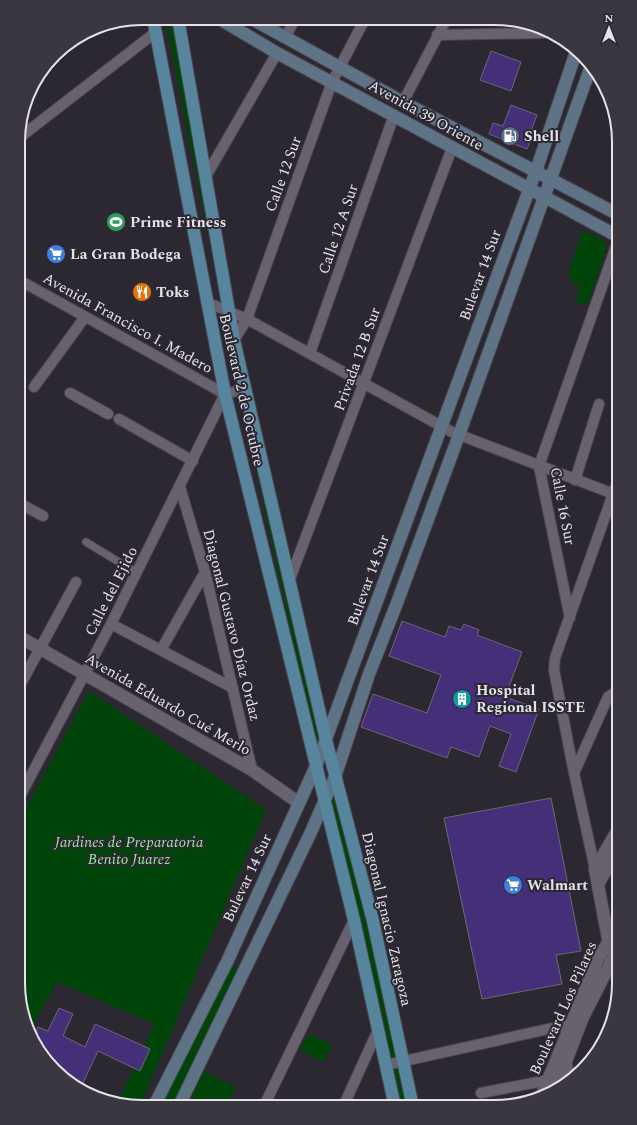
<svg xmlns="http://www.w3.org/2000/svg" width="637" height="1125" viewBox="0 0 637 1125" font-family="Spectral,serif">
<style>
.green{fill:#00440a}
.building{fill:#442f78;stroke:#6b6875}
.lines{fill:none;stroke-linecap:round;stroke-linejoin:round}
.pedestrian-casing{stroke:#4b474f;stroke-width:9}
.minor-casing{stroke:#4b474f;stroke-width:12}
.tertiary-casing{stroke:#4b474f;stroke-width:14}
.secondary-casing{stroke:#4b474f;stroke-width:14}
.primary-casing{stroke:#4b474f;stroke-width:14}
.pedestrian{stroke:#68626e;stroke-width:7}
.minor{stroke:#68626e;stroke-width:10}
.tertiary{stroke:#68626e;stroke-width:12}
.secondary{stroke:#5f7386;stroke-width:12}
.primary{stroke:#56859d;stroke-width:12}
.labels{text-anchor:middle;stroke-width:4;stroke-linejoin:round;paint-order:stroke}
.street-label{font-size:15px;fill:#e5e2e9;stroke:#2c2832}
.poi-label{font-size:15px;font-weight:bold;fill:#e5e2e9;stroke:#2c2832;text-anchor:start}
.park-label{font-size:15px;font-style:italic;fill:#8fec93;stroke:#2c2832}
.rim{fill:none;stroke:#e5e2e9;stroke-width:2}
</style>
<rect width="100%" height="100%" fill="#2c2832"/>
<path class="green" d="M165,18h10l76,376 -11,2z
M582,230l22,10 3,8 -20,57 -11,-3 3,-16 -10,-7v-8z
M254,412l70,292 4,25 -12,19 -72,-334z
M89,691l177,119 -126,296h-14l-8,-4 36,-78 -97,-42 -28,50 -4,-9 -7,-40v-160z
M337,796l63,261 -13,4 -57,-260z
M227,963l14,7 -68,136h-12z
M308,1034l24,11 -8,17 -24,-11z
M401,1066l8,41h-11l-8,-39z
M201,1070l35,17 -10,19h-16l-22,-11z"/>
<path class="building" d="M491,51l30,11 -10,29 -31,-11z
M511,105l26,10 -8,21 3,1 -5,12 -38,-15 4,-11 10,3z
M402,621l43,16 4,-11 12,4 3,-6 15,6 -2,5 45,17 -17,45 34,12 -23,63 -17,-6 12,-32 -21,-8 -11,31 -28,-10 -4,11 -86,-31 12,-33 54,19 14,-38 -52,-19z
M551,798l30,153 -25,4 6,29 -80,15 -38,-181z
M59,1008l14,6 -10,22 22,11 10,-23 55,25 -10,22 -42,-20 -17,36 -15,-6 -27,-29 -6,-13 5,-12 10,4z"/>
<g class="lines">
<defs>
<path id="pedestrian" d="M86,542l51,31"/>
<path id="minor" d="M437,35l106,-2
M285,38l10,-19
M403,102l43,-82
M19,138l137,-106
M205,178l72,-125
M19,280l206,114 20,-5
M206,302l41,17 205,113 167,64
M234,340l13,-21 85,-237 33,-63
M310,353l84,-238
M34,387l51,-70
M70,393l38,21
M119,419l74,42
M575,480l24,-76
M180,487l25,85 47,198
M19,503l24,13
M290,579l162,-431
M570,618l-31,-152 80,-228
M111,624l122,64
M161,650l44,-78
M18,689l58,-107
M574,773l34,-76 6,-4 5,2
M18,800l93,-176 114,-230
M595,869l-21,-96 -20,-103 1,-12 64,-181
M612,960l7,31
M566,1060l4,21
M386,1065l185,-41 5,-3
M481,1093l67,-13
M264,1106l90,-186
M343,1107l35,-77"/>
<path id="tertiary" d="M18,636l234,134 47,33
M598,884l21,-37
M610,949l-15,-80 24,-41
M555,1089l28,-72 29,-57
M541,1097l57,-138 11,-18"/>
<path id="secondary" d="M218,18l59,35 342,184
M252,19l151,83 216,113
M154,1106l73,-144 89,-196 220,-595 41,-122
M179,1106l132,-274 25,-58 33,-100 28,-71 62,-168 131,-366"/>
<path id="primary" d="M153,18l72,376 129,526 41,187
M178,18l56,322 92,400 47,181 40,186"/>
</defs>
<use href="#pedestrian" class="pedestrian-casing"/>
<use href="#minor" class="minor-casing"/>
<use href="#tertiary" class="tertiary-casing"/>
<use href="#secondary" class="secondary-casing"/>
<use href="#primary" class="primary-casing"/>
<use href="#pedestrian" class="pedestrian"/>
<use href="#minor" class="minor"/>
<use href="#tertiary" class="tertiary"/>
<use href="#secondary" class="secondary"/>
<use href="#primary" class="primary"/>
</g>
<defs>
<symbol id="fuel-disc" viewBox="-11 -11 22 22"><circle r="9.5" fill="#5c6f8a" stroke="#2c2832"/><path d="M-5.5-6h7V0h2V4h1.3V-2.5L3-4.5l.8-.8L6-3V5H2.5V1h-1V6h-7ZM-4.2-4.7v3.2H.2V-4.7Z" fill="#fff"/></symbol>
<symbol id="stadium-disc" viewBox="-11 -11 22 22"><circle r="9.5" fill="#2e9e5b" stroke="#2c2832"/><path d="M0-5a6.5 5 0 1 0 0 10a6.5 5 0 1 0 0-10ZM-3.5-1.8h7v3.6h-7Z" fill="#fff"/></symbol>
<symbol id="supermarket-disc" viewBox="-11 -11 22 22"><circle r="9.5" fill="#3f7fe0" stroke="#2c2832"/><path d="M-6-5.5h2.5l.6 2H6L4.5 2H-2.5L-4.4-4H-6ZM-1.5 3.2a1.3 1.3 0 1 0 .1 0ZM3 3.2a1.3 1.3 0 1 0 .1 0Z" fill="#fff"/></symbol>
<symbol id="restaurant-disc" viewBox="-11 -11 22 22"><circle r="9.5" fill="#e8710a" stroke="#2c2832"/><path d="M-5-6h1v4h1v-4h1v4h1v-4h1v5L-1.5 .5V6h-2V.5L-5-1ZM5-6V6H3V1.5H1.5Q1.5-4 5-6Z" fill="#fff"/></symbol>
<symbol id="building-disc" viewBox="-11 -11 22 22"><circle r="9.5" fill="#0f9aa8" stroke="#2c2832"/><path d="M-4-6H4V6H1V3H-1V6H-4ZM-2.5-4.3h1.7v1.8h-1.7ZM.8-4.3h1.7v1.8H.8ZM-2.5-1h1.7V.8h-1.7ZM.8-1h1.7V.8H.8Z" fill="#fff"/></symbol>
</defs>
<g fill-rule="evenodd">
<use href="#fuel-disc" x="499" y="125" width="22" height="22"/>
<use href="#stadium-disc" x="105" y="211" width="22" height="22"/>
<use href="#supermarket-disc" x="45" y="243" width="22" height="22"/>
<use href="#restaurant-disc" x="131" y="281" width="22" height="22"/>
<use href="#building-disc" x="451" y="688" width="22" height="22"/>
<use href="#supermarket-disc" x="502" y="874" width="22" height="22"/>
</g>
<g class="labels">
<g class="street-label">
<text transform="translate(426 115) rotate(29)" y="5">Avenida 39 Oriente</text>
<text transform="translate(283 174) rotate(-70)" y="5">Calle 12 Sur</text>
<text transform="translate(338 229) rotate(-71)" y="5">Calle 12 A Sur</text>
<text transform="translate(480 275) rotate(-70)" y="5">Bulevar 14 Sur</text>
<text transform="translate(128 323) rotate(29)" y="5">Avenida Francisco I. Madero</text>
<text transform="translate(357 359) rotate(-70)" y="5">Privada 12 B Sur</text>
<text transform="translate(242 390) rotate(77)" y="5">Boulevard 2 de Octubre</text>
<text transform="translate(563 506) rotate(79)" y="5">Calle 16 Sur</text>
<text transform="translate(368 580) rotate(-70)" y="5">Bulevar 14 Sur</text>
<text transform="translate(111 591) rotate(-63)" y="5">Calle del Ejido</text>
<text transform="translate(232 625) rotate(76)" y="5">Diagonal Gustavo Díaz Ordaz</text>
<text transform="translate(168 704) rotate(30)" y="5">Avenida Eduardo Cué Merlo</text>
<text transform="translate(247 878) rotate(-65)" y="5">Bulevar 14 Sur</text>
<text transform="translate(387 919) rotate(77)" y="5">Diagonal Ignacio Zaragoza</text>
<text transform="translate(563 1008) rotate(-66)" y="5">Boulevard Los Pilares</text>
</g>
<g class="poi-label">
<text x="524" y="141">Shell</text>
<text x="130" y="227">Prime Fitness</text>
<text x="70" y="259">La Gran Bodega</text>
<text x="156" y="297">Toks</text>
<text x="476" y="695">Hospital<tspan x="476" dy="17">Regional ISSTE</tspan></text>
<text x="527" y="890">Walmart</text>
</g>
<g class="park-label">
<text x="129" y="847">Jardines de Preparatoria<tspan x="129" dy="17">Benito Juarez</tspan></text>
</g>
</g>
<path d="M0 0H637V1125H0ZM142 25H495A117 117 0 0 1 612 142V983A117 117 0 0 1 495 1100H142A117 117 0 0 1 25 983V142A117 117 0 0 1 142 25Z" fill="#3b3741" fill-rule="evenodd"/>
<path class="rim" d="M142 25H495A117 117 0 0 1 612 142V983A117 117 0 0 1 495 1100H142A117 117 0 0 1 25 983V142A117 117 0 0 1 142 25Z"/>
<g transform="translate(609 28)" stroke="#2c2832" stroke-width="3" paint-order="stroke">
<path d="M0-3L7 15L0 10L-7 15Z" fill="#e5e2e9"/>
<text y="-6" font-size="11" font-weight="bold" text-anchor="middle" fill="#e5e2e9">N</text>
</g>
</svg>
